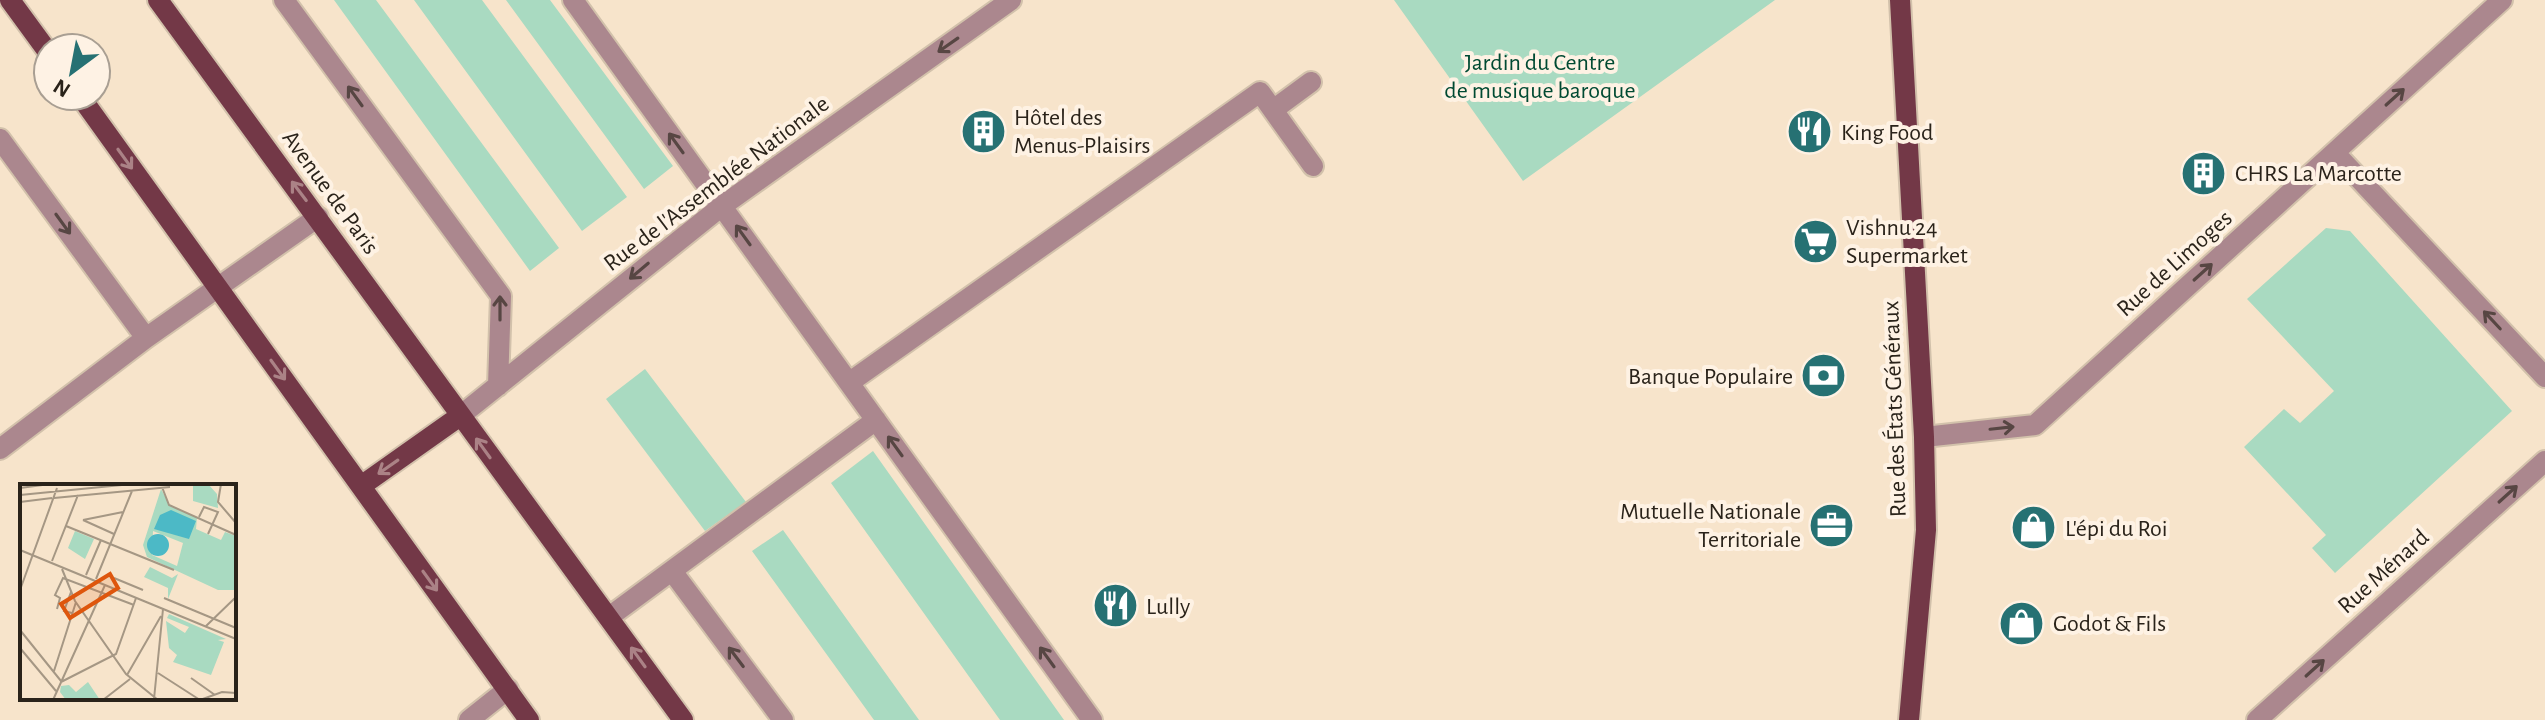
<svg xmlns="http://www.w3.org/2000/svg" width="2545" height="720" viewBox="0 0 2545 720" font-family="'Alegreya Sans',sans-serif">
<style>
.green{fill:#a9dac1}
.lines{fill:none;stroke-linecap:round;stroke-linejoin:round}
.minor-casing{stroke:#d2c1ab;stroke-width:24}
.major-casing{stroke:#d2c1ab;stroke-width:24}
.minor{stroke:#ab878e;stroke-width:20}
.major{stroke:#733847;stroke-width:20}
.oneway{stroke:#574643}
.oneway2{stroke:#ab8286}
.labels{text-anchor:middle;stroke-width:8;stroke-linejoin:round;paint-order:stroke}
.park-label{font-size:24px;fill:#004a32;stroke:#fef2e4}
.poi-label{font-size:24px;fill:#2a231a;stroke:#fef2e4;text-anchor:start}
.street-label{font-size:24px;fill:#2a231a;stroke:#fef2e4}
.inset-road{fill:none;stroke:#a59784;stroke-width:2}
.view{fill:#de560d;fill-opacity:0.15;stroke:#de560d;stroke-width:4}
.inset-edge{fill:none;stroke:#2a231a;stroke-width:4}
</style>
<rect width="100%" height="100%" fill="#f7e4cb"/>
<path class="green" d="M334,0h42l183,248 -29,23z
M414,0h68l145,197 -45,34z
M506,0h44l123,166 -29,23z
M1394,0h381l-252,181z
M2326,228l24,3 162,180 -177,162 -23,-25 14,-13 -82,-88 40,-38 16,14 34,-32 -87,-92z
M645,369l101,133 -41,29 -99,-132z
M873,451l191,269h-64l-169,-237z
M783,530l136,190h-45l-122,-169z"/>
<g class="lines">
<defs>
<path id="minor" d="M284,0l217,296 -3,90
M573,0l519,720
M1273,110l38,-28
M0,139l146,199
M2335,153l210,224
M850,382l410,-290 53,74
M460,416l262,-210 289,-206
M1924,437l111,-12 467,-425
M0,449l146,-111 172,-121
M672,571l111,149
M609,617l267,-197
M469,720l39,-31
M2257,720l288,-259"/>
<path id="major" d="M10,0l38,52
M158,0l525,720
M1900,0l24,437 2,93 -17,190
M80,96l449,624
M361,486l99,-70"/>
</defs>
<use href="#minor" class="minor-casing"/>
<use href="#major" class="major-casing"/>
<use href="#minor" class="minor"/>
<use href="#major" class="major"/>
</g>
<defs><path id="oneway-shaft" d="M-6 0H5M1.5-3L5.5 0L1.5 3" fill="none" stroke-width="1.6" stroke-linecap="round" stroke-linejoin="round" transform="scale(2)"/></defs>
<g class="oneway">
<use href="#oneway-shaft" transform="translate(948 45) rotate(145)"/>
<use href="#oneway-shaft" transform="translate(355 96) rotate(-126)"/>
<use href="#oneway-shaft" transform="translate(2395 97) rotate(-42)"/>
<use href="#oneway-shaft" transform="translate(676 143) rotate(-126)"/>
<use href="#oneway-shaft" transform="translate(63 224) rotate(54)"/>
<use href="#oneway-shaft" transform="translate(743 235) rotate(-126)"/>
<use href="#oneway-shaft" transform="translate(639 271) rotate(140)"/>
<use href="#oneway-shaft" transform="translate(2203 272) rotate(-42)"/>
<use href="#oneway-shaft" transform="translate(500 308) rotate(-90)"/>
<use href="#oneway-shaft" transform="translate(2492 320) rotate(-133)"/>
<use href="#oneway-shaft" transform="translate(2002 428) rotate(-6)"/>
<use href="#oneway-shaft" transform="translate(895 446) rotate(-126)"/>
<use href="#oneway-shaft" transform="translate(2508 494) rotate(-42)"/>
<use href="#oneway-shaft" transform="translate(736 657) rotate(-127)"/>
<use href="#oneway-shaft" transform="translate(1047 657) rotate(-126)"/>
<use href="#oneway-shaft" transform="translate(2315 668) rotate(-42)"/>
</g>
<g class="oneway2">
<use href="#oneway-shaft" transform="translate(125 159) rotate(54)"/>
<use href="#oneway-shaft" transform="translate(299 191) rotate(-127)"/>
<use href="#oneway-shaft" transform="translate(278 370) rotate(54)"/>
<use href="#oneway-shaft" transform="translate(483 448) rotate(-126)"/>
<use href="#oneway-shaft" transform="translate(388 467) rotate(145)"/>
<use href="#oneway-shaft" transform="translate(430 581) rotate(54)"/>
<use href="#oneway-shaft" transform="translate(638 657) rotate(-126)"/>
</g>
<defs>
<symbol id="building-disc" viewBox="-11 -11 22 22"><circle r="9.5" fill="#267173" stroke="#fef2e4"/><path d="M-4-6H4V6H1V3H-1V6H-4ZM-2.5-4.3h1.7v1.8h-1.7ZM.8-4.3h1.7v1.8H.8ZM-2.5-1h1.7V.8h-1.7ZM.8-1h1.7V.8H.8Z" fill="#fff"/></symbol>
<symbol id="restaurant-disc" viewBox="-11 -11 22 22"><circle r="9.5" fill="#267173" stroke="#fef2e4"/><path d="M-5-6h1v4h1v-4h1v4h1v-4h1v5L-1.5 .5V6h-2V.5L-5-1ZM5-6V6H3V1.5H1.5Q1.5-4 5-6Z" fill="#fff"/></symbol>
<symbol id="supermarket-disc" viewBox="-11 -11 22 22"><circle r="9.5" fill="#267173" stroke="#fef2e4"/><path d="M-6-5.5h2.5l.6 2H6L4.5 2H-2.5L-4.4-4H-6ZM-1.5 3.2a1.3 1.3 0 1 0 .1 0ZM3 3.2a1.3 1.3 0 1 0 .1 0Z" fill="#fff"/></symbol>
<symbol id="bank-disc" viewBox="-11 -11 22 22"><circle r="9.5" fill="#267173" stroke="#fef2e4"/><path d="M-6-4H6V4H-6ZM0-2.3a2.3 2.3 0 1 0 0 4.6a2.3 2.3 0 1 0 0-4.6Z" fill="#fff"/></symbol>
<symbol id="office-disc" viewBox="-11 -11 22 22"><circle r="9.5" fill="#267173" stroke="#fef2e4"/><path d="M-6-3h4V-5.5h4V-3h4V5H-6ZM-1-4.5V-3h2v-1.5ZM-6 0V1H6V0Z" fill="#fff"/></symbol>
<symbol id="shop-disc" viewBox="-11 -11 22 22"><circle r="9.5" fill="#267173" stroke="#fef2e4"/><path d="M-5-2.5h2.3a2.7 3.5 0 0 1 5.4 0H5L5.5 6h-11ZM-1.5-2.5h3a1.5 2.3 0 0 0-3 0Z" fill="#fff"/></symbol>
</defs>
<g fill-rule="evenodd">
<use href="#building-disc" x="958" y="106" width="51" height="51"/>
<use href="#restaurant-disc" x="1784" y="106" width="51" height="51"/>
<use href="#building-disc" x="2178" y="148" width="51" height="51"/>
<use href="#supermarket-disc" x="1790" y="216" width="51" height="51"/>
<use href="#bank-disc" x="1798" y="350" width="51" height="51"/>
<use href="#office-disc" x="1806" y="500" width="51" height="51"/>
<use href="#shop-disc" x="2008" y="502" width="51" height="51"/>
<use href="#restaurant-disc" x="1090" y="580" width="51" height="51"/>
<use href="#shop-disc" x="1996" y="598" width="51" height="51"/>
</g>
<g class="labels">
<g class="park-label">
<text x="1540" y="70">Jardin du Centre<tspan x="1540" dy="28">de musique baroque</tspan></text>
</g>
<g class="poi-label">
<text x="1014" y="125">Hôtel des<tspan x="1014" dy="28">Menus-Plaisirs</tspan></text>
<text x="1841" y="140">King Food</text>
<text x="2235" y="181">CHRS La Marcotte</text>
<text x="1846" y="235">Vishnu 24<tspan x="1846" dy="28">Supermarket</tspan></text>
<text x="1793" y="384" text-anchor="end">Banque Populaire</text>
<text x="1801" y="519" text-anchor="end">Mutuelle Nationale<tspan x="1801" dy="28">Territoriale</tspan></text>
<text x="2065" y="536">L'épi du Roi</text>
<text x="1146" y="614">Lully</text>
<text x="2053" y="631">Godot &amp; Fils</text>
</g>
<g class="street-label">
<text transform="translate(716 183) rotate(-37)" y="8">Rue de l'Assemblée Nationale</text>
<text transform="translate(331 192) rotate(54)" y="8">Avenue de Paris</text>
<text transform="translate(2174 263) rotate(-42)" y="8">Rue de Limoges</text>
<text transform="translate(1894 409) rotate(-92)" y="8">Rue des États Généraux</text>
<text transform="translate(2383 571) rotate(-42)" y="8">Rue Ménard</text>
</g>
</g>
<g transform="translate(20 484)">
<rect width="216" height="216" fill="#f7e4cb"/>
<path d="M188,0l9,10 1,14 -25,-7v-16zM141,5l9,17 27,11 -1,12 25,11 4,-8 11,4v54h-18l-71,-33 -4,-12zM133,47l30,12 -6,23 -25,-11zM55,47l19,8 -9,20 -17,-11zM130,83l22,11 6,-4 -10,25v-11l-24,-11zM149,130l57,25 -8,1 6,2 -13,33 -38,-13 4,-7 -8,-7 -3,-27 19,12 4,-6 -22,-9zM68,198l12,18h-34l-6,-8 1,-6 8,-1 7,7z" fill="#a9dac1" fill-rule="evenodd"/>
<path d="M151,26l25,11 -7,18 -35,-10 6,-14zM127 61a11 11 0 1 1 22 0a11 11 0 1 1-22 0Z" fill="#4cb9c6"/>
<path class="inset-road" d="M201,0l-3,18 18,21M142,3l7,18 67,30M0,4l30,-4M0,11l112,-11M34,14l116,-11M0,18l32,-4M179,33l5,-10 14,5 -10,22M63,36l40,-8M63,36l31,14M46,42l108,44M0,66l216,89M32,77l26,-66M42,85l13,32 51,73 32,26M66,91l15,-35M94,94l29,12M76,95l36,-88M0,106l37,-102M51,108l-7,19 8,2M144,114l72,30M37,125l3,-11 -5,-3 8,-17 71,27M185,143l31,-30M0,146l41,51M0,164l36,43M34,187l22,-69M138,189l42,27M107,191l34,-59M171,194l24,17M41,198l55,-28 20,-56M134,215l9,-90M33,216l52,-115M83,216l27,-21M180,216l22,-8 14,1"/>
<path class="view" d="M90,90l8,14 -48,30 -9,-14z"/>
<rect width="216" height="216" class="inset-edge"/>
</g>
<g transform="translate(72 72) rotate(212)"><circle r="38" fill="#fef2e4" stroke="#a99f93" stroke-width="2"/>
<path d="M0-6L14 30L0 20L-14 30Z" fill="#267173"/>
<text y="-12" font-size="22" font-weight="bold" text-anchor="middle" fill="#2a231a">N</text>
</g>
</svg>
